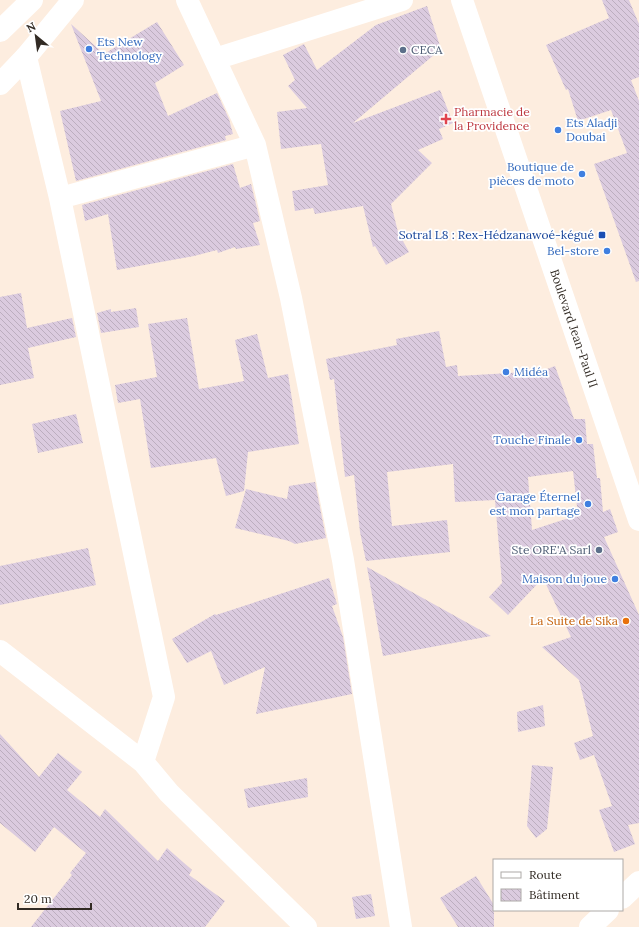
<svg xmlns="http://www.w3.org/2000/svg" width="639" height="927" viewBox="0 0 639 927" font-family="Lora,serif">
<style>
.building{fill:url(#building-back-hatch);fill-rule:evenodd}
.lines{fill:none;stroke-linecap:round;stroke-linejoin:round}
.minor{stroke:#fff;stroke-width:22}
.tertiary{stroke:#fff;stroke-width:22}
.secondary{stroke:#fff;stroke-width:22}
.shop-dot{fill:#3f7fe0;stroke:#fff;stroke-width:1.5}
.service-dot{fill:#5c6f8a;stroke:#fff;stroke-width:1.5}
.health-dot{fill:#e0444e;stroke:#fff;stroke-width:1.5}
.transit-dot{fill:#1a4fb4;stroke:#fff;stroke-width:1.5}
.food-dot{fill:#e8710a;stroke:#fff;stroke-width:1.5}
.labels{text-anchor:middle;stroke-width:3.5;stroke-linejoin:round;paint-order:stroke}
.shop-label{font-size:12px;fill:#366cbe;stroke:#fff;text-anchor:end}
.service-label{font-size:12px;fill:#4e5e75;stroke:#fff;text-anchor:start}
.health-label{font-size:12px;fill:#be3a42;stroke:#fff;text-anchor:start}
.transit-label{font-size:12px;fill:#164399;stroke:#fff;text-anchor:end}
.street-label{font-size:12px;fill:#322b24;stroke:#fff}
.food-label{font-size:12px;fill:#c56008;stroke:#fff;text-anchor:end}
</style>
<defs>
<pattern id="building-back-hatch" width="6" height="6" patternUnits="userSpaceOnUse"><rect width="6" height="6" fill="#dbcbdf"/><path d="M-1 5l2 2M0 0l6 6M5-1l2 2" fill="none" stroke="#bcaebf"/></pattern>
</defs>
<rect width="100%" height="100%" fill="#fdeddf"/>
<path class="building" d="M602,0h27l10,24v53l-8,3 8,21v180l-3,1 -42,-118 33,-11 -16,-43 -33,11 -10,-32 -2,1 -20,-45 63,-27z
M427,6l14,43 -88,74 87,-33 13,33 -14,6 4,10 -25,11 14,13 -41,41 7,28 11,20 -23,13 -11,-19 -2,1 -10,-41 -48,8 -2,-6 -18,3 -3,-20 36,-6 -7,-41 -40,5 -4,-37 30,-4 -19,-22 7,-6 -12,-25 21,-11 13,26 59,-45z
M157,22l27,43 -29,18 13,33 49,-23 12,26 4,15 -8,2 1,4 -150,41 -16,-70 41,-10 -30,-77 33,30z
M233,164l7,24 11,-4 9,37 -7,2 7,22 -24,4 -1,-2 -17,6 -1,-3 -23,6 -77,14 -9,-56 -23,7 -3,-16z
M21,293l6,35 45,-10 4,19 -48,11 6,30 -34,7v-88z
M136,308l3,19 -38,6 -4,-20 14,-4v3z
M187,318l12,71 45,-8 -9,-41 22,-6 11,44 20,-4 11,70 -51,8 -4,39 -18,5 -10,-38 -65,10 -11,-69 -22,4 -3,-18 42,-8 -9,-53z
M439,331l7,36 11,-2 1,11 84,-5 13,-5 19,53h11l2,25h6l4,34h3l3,34 7,-3 8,23 -14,5 35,78v208l-11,2 7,19 -21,8 -15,-42 13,-4 -18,-51 -14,5 -6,-17 19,-7 -14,-56 -37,-33 29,-10 -28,-59 -35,37 -19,-18 13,-14 -7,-83 -40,2 -2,-38 -66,8 5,54 55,-6 3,32 -84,9 -6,-29 -6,-57 -9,2 -11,-98 -4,1 -4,-21 71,-14 -1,-6zM573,471l5,44 -46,15 -4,-53z
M76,414l7,29 -45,10 -6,-29z
M315,482l11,56 -31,6 -6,-3 -54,-13 11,-39 41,10 2,-13z
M88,548l8,37 -96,20v-39z
M367,567l124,69 -108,20z
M329,578l8,26 -5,2 11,31 9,57 -96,20 9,-47 -41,18 -13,-34 -24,12 -15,-24 43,-25 1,1z
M543,705l2,21 -27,6 -1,-20z
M0,734l39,43 19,-24 24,19 -15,18 33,27 5,-8 53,52 9,-13 25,22 -3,5 36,26 -20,26h-174l41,-52 -2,-2 16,-20 -32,-26 -19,25 -35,-29z
M532,765l21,2 -6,62 -11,9 -9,-12z
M307,778l1,19 -60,11 -4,-19z
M476,876l18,29v22h-36l-18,-29z
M371,894l4,22 -19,3 -4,-22z"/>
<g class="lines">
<path class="minor" d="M187,0l68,145 36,153 52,262 58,367
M26,57l34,141 104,499 -21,65
M215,59l187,-59
M60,198l195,-53
M0,651l143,111 26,31 137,134
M622,898l17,-16
M590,927l18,-17"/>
<path class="tertiary" d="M0,31l32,-31
M0,84l26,-27 47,-57"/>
<path class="secondary" id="s1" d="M462,0l177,520"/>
</g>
<g class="shop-dot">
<circle cx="89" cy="49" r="4"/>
<circle cx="558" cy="130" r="4"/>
<circle cx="582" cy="174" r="4"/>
<circle cx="607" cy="251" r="4"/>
<circle cx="506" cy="372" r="4"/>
<circle cx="579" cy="440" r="4"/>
<circle cx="588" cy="504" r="4"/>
<circle cx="615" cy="579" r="4"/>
</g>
<g class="service-dot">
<circle cx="403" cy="50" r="4"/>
<circle cx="599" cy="550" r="4"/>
</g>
<path class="health-dot" d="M444 113h4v4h4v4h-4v4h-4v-4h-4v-4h4z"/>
<rect class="transit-dot" x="598" y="231" width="8" height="8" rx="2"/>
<circle class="food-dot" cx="626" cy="621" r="4"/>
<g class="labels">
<g class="shop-label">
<text x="97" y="46" text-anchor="start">Ets New<tspan x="97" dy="14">Technology</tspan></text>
<text x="566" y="127" text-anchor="start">Ets Aladji<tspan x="566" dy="14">Doubai</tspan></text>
<text x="574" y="171">Boutique de<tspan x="574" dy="14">pièces de moto</tspan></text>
<text x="599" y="255">Bel-store</text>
<text x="514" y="376" text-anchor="start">Midéa</text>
<text x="571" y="444">Touche Finale</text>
<text x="580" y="501">Garage Éternel<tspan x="580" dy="14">est mon partage</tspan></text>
<text x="607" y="583">Maison du joue</text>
</g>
<g class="service-label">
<text x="411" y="54">CECA</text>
<text x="591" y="554" text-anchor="end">Ste ORE'A Sarl</text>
</g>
<g class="health-label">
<text x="454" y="116">Pharmacie de<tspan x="454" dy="14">la Providence</tspan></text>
</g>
<g class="transit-label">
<text x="594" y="239">Sotral L8 : Rex-Hédzanawoé-kégué</text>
</g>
<g class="street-label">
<text dy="4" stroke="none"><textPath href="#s1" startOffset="347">Boulevard Jean-Paul II</textPath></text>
</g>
<g class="food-label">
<text x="618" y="625">La Suite de Sika</text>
</g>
</g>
<rect x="493" y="859" width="130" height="52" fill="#ffffff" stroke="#adaaa7"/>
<rect x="501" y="872" width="20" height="6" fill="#ffffff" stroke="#adaaa7"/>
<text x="529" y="879" font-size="12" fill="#322b24">Route</text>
<rect x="501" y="889" width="20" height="12" fill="url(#building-back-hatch)" stroke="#adaaa7"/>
<text x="529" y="899" font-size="12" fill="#322b24">Bâtiment</text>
<g transform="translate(36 36) rotate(331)" stroke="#ffffff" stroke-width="3" paint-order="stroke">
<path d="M0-3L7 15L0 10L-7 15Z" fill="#322b24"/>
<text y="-6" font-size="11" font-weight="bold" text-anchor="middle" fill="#322b24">N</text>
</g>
<path d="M18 903v6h73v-6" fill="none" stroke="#322b24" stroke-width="2"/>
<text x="24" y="903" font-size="12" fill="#322b24" stroke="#ffffff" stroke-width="3" paint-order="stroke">20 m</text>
</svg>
